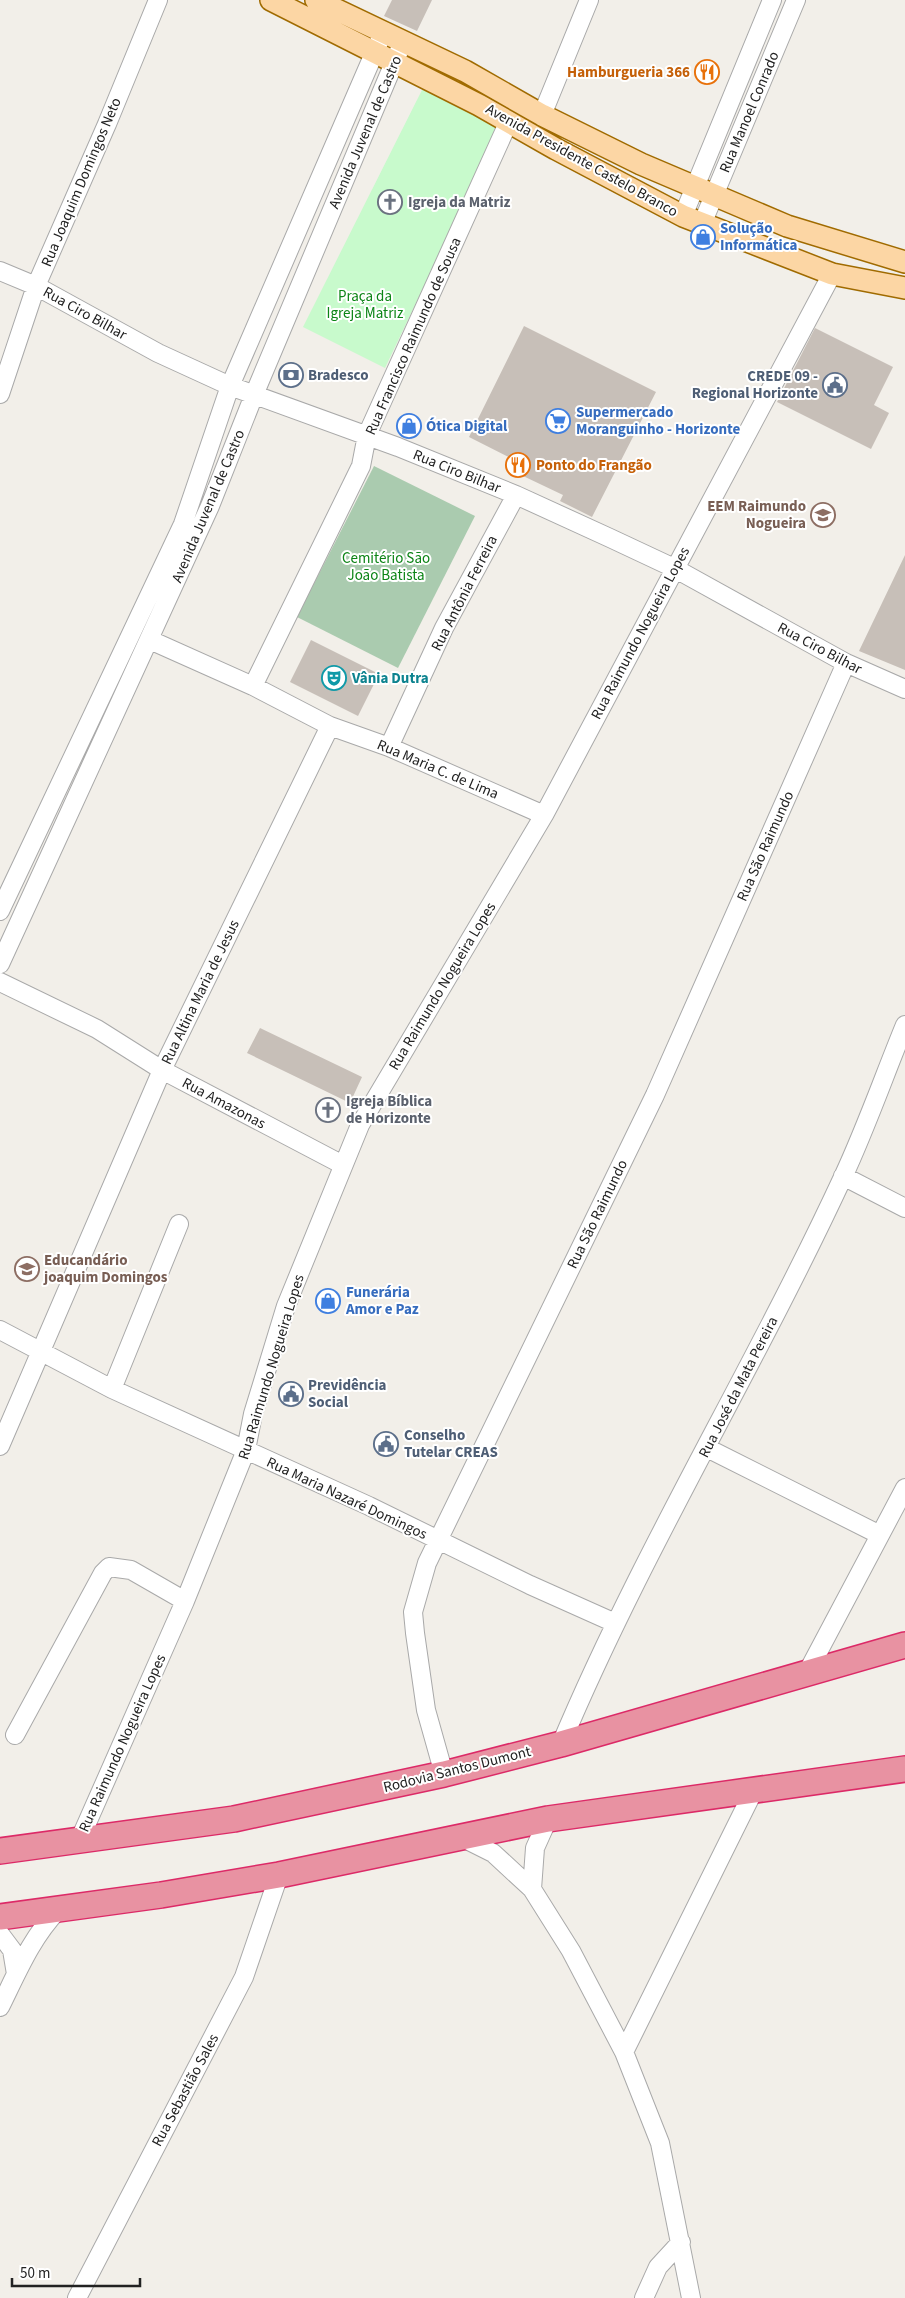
<svg xmlns="http://www.w3.org/2000/svg" width="905" height="2298" viewBox="0 0 905 2298" font-family="'Source Sans 3',sans-serif">
<style>
.cemetery{fill:#aacbaf}
.park{fill:#c8facc}
.building{fill:#c7bfb8}
.lines{fill:none;stroke-linecap:round;stroke-linejoin:round}
.minor-casing{stroke:#a9a9a9;stroke-width:20}
.major-casing{stroke:#a06b00;stroke-width:24}
.highway-casing{stroke:#dc2a67;stroke-width:28}
.minor{stroke:#fff;stroke-width:18}
.major{stroke:#fcd6a4;stroke-width:21}
.highway{stroke:#e892a2;stroke-width:25}
.labels{text-anchor:middle;stroke-width:4;stroke-linejoin:round;paint-order:stroke}
.food-label{font-size:15px;font-weight:bold;fill:#c56008;stroke:#fff;text-anchor:end}
.street-label{font-size:15px;fill:#222;stroke:#fff}
.worship-label{font-size:15px;font-weight:bold;fill:#5b616d;stroke:#fff;text-anchor:start}
.shop-label{font-size:15px;font-weight:bold;fill:#366cbe;stroke:#fff;text-anchor:start}
.park-label{font-size:15px;fill:#0c8416;stroke:#fff}
.service-label{font-size:15px;font-weight:bold;fill:#4e5e75;stroke:#fff;text-anchor:start}
.education-label{font-size:15px;font-weight:bold;fill:#785e54;stroke:#fff;text-anchor:end}
.culture-label{font-size:15px;font-weight:bold;fill:#0d838f;stroke:#fff;text-anchor:start}
</style>
<rect width="100%" height="100%" fill="#f2efe9"/>
<path class="cemetery" d="M374,466l101,50 -77,152 -101,-51z"/>
<path class="park" d="M425,84l74,45 -114,239 -82,-41z"/>
<path class="building" d="M392,0h40l-15,31 -33,-15z
M524,326l132,66 -64,125 -32,-16 3,-6 -42,-20 5,-9 -57,-29z
M815,328l78,39 -19,38 15,8 -18,36 -94,-47z
M905,555v115l-46,-19z
M311,640l68,34 -21,42 -68,-34z
M260,1028l102,49 -12,26 -103,-50z"/>
<g class="lines">
<defs>
<path id="minor" d="M542,115l47,-115
M683,216l89,-216
M702,224l94,-224
M0,271l36,15 122,67 72,33 168,61 118,48 94,43 64,30 172,95 59,26
M0,394l36,-108 71,-162 51,-124
M150,640l103,46 77,40 59,21 155,68
M253,686l108,-220 6,-31 142,-314
M389,747l55,-119 72,-133
M0,911l183,-387 47,-138 149,-344
M0,964l210,-458 44,-111 145,-344
M0,982l97,47 65,41 181,95
M843,1176l62,32
M0,1330l112,59 257,117 161,79 85,38
M112,1389l67,-165
M0,1446l162,-376 168,-344
M707,1448l173,87
M808,1671l97,-183
M15,1735l88,-162 6,-6 22,3 54,31
M561,1744c82,-195 193,-375 282,-567 23,-49 41,-101 62,-152
M444,1774l-18,-64 -11,-77 -2,-21 14,-49 228,-468 191,-432
M463,1838l30,15 39,36 39,62 53,101 36,91 31,155
M79,1841l106,-240 61,-151 7,-36 33,-108 74,-181 184,-310 288,-541
M532,1889l3,-41 13,-29
M0,1934l12,16 4,24
M0,2007c17,-34 31,-69 58,-97
M624,2052l130,-262
M77,2298l167,-321 35,-102
M644,2298l14,-31 23,-25"/>
<path id="major" d="M271,0l208,105 77,44 127,67 149,58 73,14
M316,0l149,71 77,44 99,49 146,62 118,36"/>
<path id="highway" d="M0,1851l234,-32 210,-45 117,-30 344,-99
M0,1917l161,-22 118,-20 269,-56 357,-50"/>
</defs>
<use href="#minor" class="minor-casing"/>
<use href="#major" class="major-casing"/>
<use href="#highway" class="highway-casing"/>
<use href="#minor" class="minor"/>
<use href="#major" class="major"/>
<use href="#highway" class="highway"/>
</g>
<defs>
<symbol id="restaurant-ring" viewBox="-11 -11 22 22"><circle r="9.5" fill="#fff" stroke="#e8710a" stroke-width="1.5"/><path d="M-5-6h1v4h1v-4h1v4h1v-4h1v5L-1.5 .5V6h-2V.5L-5-1ZM5-6V6H3V1.5H1.5Q1.5-4 5-6Z" fill="#e8710a"/></symbol>
<symbol id="church-ring" viewBox="-11 -11 22 22"><circle r="9.5" fill="#fff" stroke="#6b7280" stroke-width="1.5"/><path d="M-1.2-6h2.4v3.5h3.3v2.4h-3.3V6h-2.4V-.1h-3.3v-2.4h3.3Z" fill="#6b7280"/></symbol>
<symbol id="shop-ring" viewBox="-11 -11 22 22"><circle r="9.5" fill="#fff" stroke="#3f7fe0" stroke-width="1.5"/><path d="M-5-2.5h2.3a2.7 3.5 0 0 1 5.4 0H5L5.5 6h-11ZM-1.5-2.5h3a1.5 2.3 0 0 0-3 0Z" fill="#3f7fe0"/></symbol>
<symbol id="bank-ring" viewBox="-11 -11 22 22"><circle r="9.5" fill="#fff" stroke="#5c6f8a" stroke-width="1.5"/><path d="M-6-4H6V4H-6ZM0-2.3a2.3 2.3 0 1 0 0 4.6a2.3 2.3 0 1 0 0-4.6Z" fill="#5c6f8a"/></symbol>
<symbol id="civic-ring" viewBox="-11 -11 22 22"><circle r="9.5" fill="#fff" stroke="#5c6f8a" stroke-width="1.5"/><path d="M-.6-6.5H3V-4.5H.6V-3L4-1V1h2V6H-6V1h2V-1L-.6-3ZM-1.2 2.5V6h2.4V2.5Z" fill="#5c6f8a"/></symbol>
<symbol id="supermarket-ring" viewBox="-11 -11 22 22"><circle r="9.5" fill="#fff" stroke="#3f7fe0" stroke-width="1.5"/><path d="M-6-5.5h2.5l.6 2H6L4.5 2H-2.5L-4.4-4H-6ZM-1.5 3.2a1.3 1.3 0 1 0 .1 0ZM3 3.2a1.3 1.3 0 1 0 .1 0Z" fill="#3f7fe0"/></symbol>
<symbol id="school-ring" viewBox="-11 -11 22 22"><circle r="9.5" fill="#fff" stroke="#8d6e63" stroke-width="1.5"/><path d="M0-5L7-2L0 1L-7-2ZM-4 1L0 2.5L4 1V4Q0 6-4 4Z" fill="#8d6e63"/></symbol>
<symbol id="theatre-ring" viewBox="-11 -11 22 22"><circle r="9.5" fill="#fff" stroke="#0f9aa8" stroke-width="1.5"/><path d="M-5-5.5Q0-4 5-5.5V0Q5 5 0 6Q-5 5-5 0ZM-3.3-2.5H-1v1.5H-3.3ZM1-2.5H3.3v1.5H1ZM-2.8 1Q0 5.5 2.8 1Z" fill="#0f9aa8"/></symbol>
</defs>
<g fill-rule="evenodd">
<use href="#restaurant-ring" x="693" y="58" width="28" height="28"/>
<use href="#church-ring" x="376" y="188" width="28" height="28"/>
<use href="#shop-ring" x="689" y="223" width="28" height="28"/>
<use href="#bank-ring" x="277" y="361" width="28" height="28"/>
<use href="#civic-ring" x="821" y="371" width="28" height="28"/>
<use href="#supermarket-ring" x="544" y="407" width="28" height="28"/>
<use href="#shop-ring" x="395" y="412" width="28" height="28"/>
<use href="#restaurant-ring" x="504" y="451" width="28" height="28"/>
<use href="#school-ring" x="809" y="501" width="28" height="28"/>
<use href="#theatre-ring" x="320" y="664" width="28" height="28"/>
<use href="#church-ring" x="314" y="1096" width="28" height="28"/>
<use href="#school-ring" x="13" y="1255" width="28" height="28"/>
<use href="#shop-ring" x="314" y="1287" width="28" height="28"/>
<use href="#civic-ring" x="277" y="1380" width="28" height="28"/>
<use href="#civic-ring" x="372" y="1430" width="28" height="28"/>
</g>
<g class="labels">
<g class="food-label">
<text x="690" y="77">Hamburgueria 366</text>
<text x="536" y="470" text-anchor="start">Ponto do Frangão</text>
</g>
<g class="street-label">
<text transform="translate(749 112) rotate(-67)" y="5">Rua Manoel Conrado</text>
<text transform="translate(365 132) rotate(-67)" y="5">Avenida Juvenal de Castro</text>
<text transform="translate(582 160) rotate(29)" y="5">Avenida Presidente Castelo Branco</text>
<text transform="translate(81 182) rotate(-67)" y="5">Rua Joaquim Domingos Neto</text>
<text transform="translate(85 313) rotate(29)" y="5">Rua Ciro Bilhar</text>
<text transform="translate(413 336) rotate(-66)" y="5">Rua Francisco Raimundo de Sousa</text>
<text transform="translate(457 471) rotate(22)" y="5">Rua Ciro Bilhar</text>
<text transform="translate(208 506) rotate(-67)" y="5">Avenida Juvenal de Castro</text>
<text transform="translate(464 593) rotate(-63)" y="5">Rua Antônia Ferreira</text>
<text transform="translate(640 633) rotate(-62)" y="5">Rua Raimundo Nogueira Lopes</text>
<text transform="translate(820 648) rotate(28)" y="5">Rua Ciro Bilhar</text>
<text transform="translate(438 769) rotate(23)" y="5">Rua Maria C. de Lima</text>
<text transform="translate(765 846) rotate(-66)" y="5">Rua São Raimundo</text>
<text transform="translate(442 986) rotate(-59)" y="5">Rua Raimundo Nogueira Lopes</text>
<text transform="translate(200 992) rotate(-64)" y="5">Rua Altina Maria de Jesus</text>
<text transform="translate(224 1103) rotate(28)" y="5">Rua Amazonas</text>
<text transform="translate(597 1214) rotate(-64)" y="5">Rua São Raimundo</text>
<text transform="translate(271 1367) rotate(-73)" y="5">Rua Raimundo Nogueira Lopes</text>
<text transform="translate(738 1387) rotate(-63)" y="5">Rua José da Mata Pereira</text>
<text transform="translate(347 1498) rotate(25)" y="5">Rua Maria Nazaré Domingos</text>
<text transform="translate(122 1743) rotate(-66)" y="5">Rua Raimundo Nogueira Lopes</text>
<text transform="translate(457 1769) rotate(-14)" y="5">Rodovia Santos Dumont</text>
<text transform="translate(185 2090) rotate(-62)" y="5">Rua Sebastião Sales</text>
</g>
<g class="worship-label">
<text x="408" y="207">Igreja da Matriz</text>
<text x="346" y="1106">Igreja Bíblica<tspan x="346" dy="17">de Horizonte</tspan></text>
</g>
<g class="shop-label">
<text x="720" y="233">Solução<tspan x="720" dy="17">Informática</tspan></text>
<text x="576" y="417">Supermercado<tspan x="576" dy="17">Moranguinho - Horizonte</tspan></text>
<text x="426" y="431">Ótica Digital</text>
<text x="346" y="1297">Funerária<tspan x="346" dy="17">Amor e Paz</tspan></text>
</g>
<g class="park-label">
<text x="365" y="301">Praça da<tspan x="365" dy="17">Igreja Matriz</tspan></text>
<text x="386" y="563">Cemitério São<tspan x="386" dy="17">João Batista</tspan></text>
</g>
<g class="service-label">
<text x="308" y="380">Bradesco</text>
<text x="818" y="381" text-anchor="end">CREDE 09 -<tspan x="818" dy="17">Regional Horizonte</tspan></text>
<text x="308" y="1390">Previdência<tspan x="308" dy="17">Social</tspan></text>
<text x="404" y="1440">Conselho<tspan x="404" dy="17">Tutelar CREAS</tspan></text>
</g>
<g class="education-label">
<text x="806" y="511">EEM Raimundo<tspan x="806" dy="17">Nogueira</tspan></text>
<text x="44" y="1265" text-anchor="start">Educandário<tspan x="44" dy="17">joaquim Domingos</tspan></text>
</g>
<g class="culture-label">
<text x="352" y="683">Vânia Dutra</text>
</g>
</g>
<path d="M12 2278v8h128v-8" fill="none" stroke="#222222" stroke-width="2.5"/>
<text x="20" y="2278" font-size="15" fill="#222222" stroke="#ffffff" stroke-width="4" paint-order="stroke">50 m</text>
</svg>
